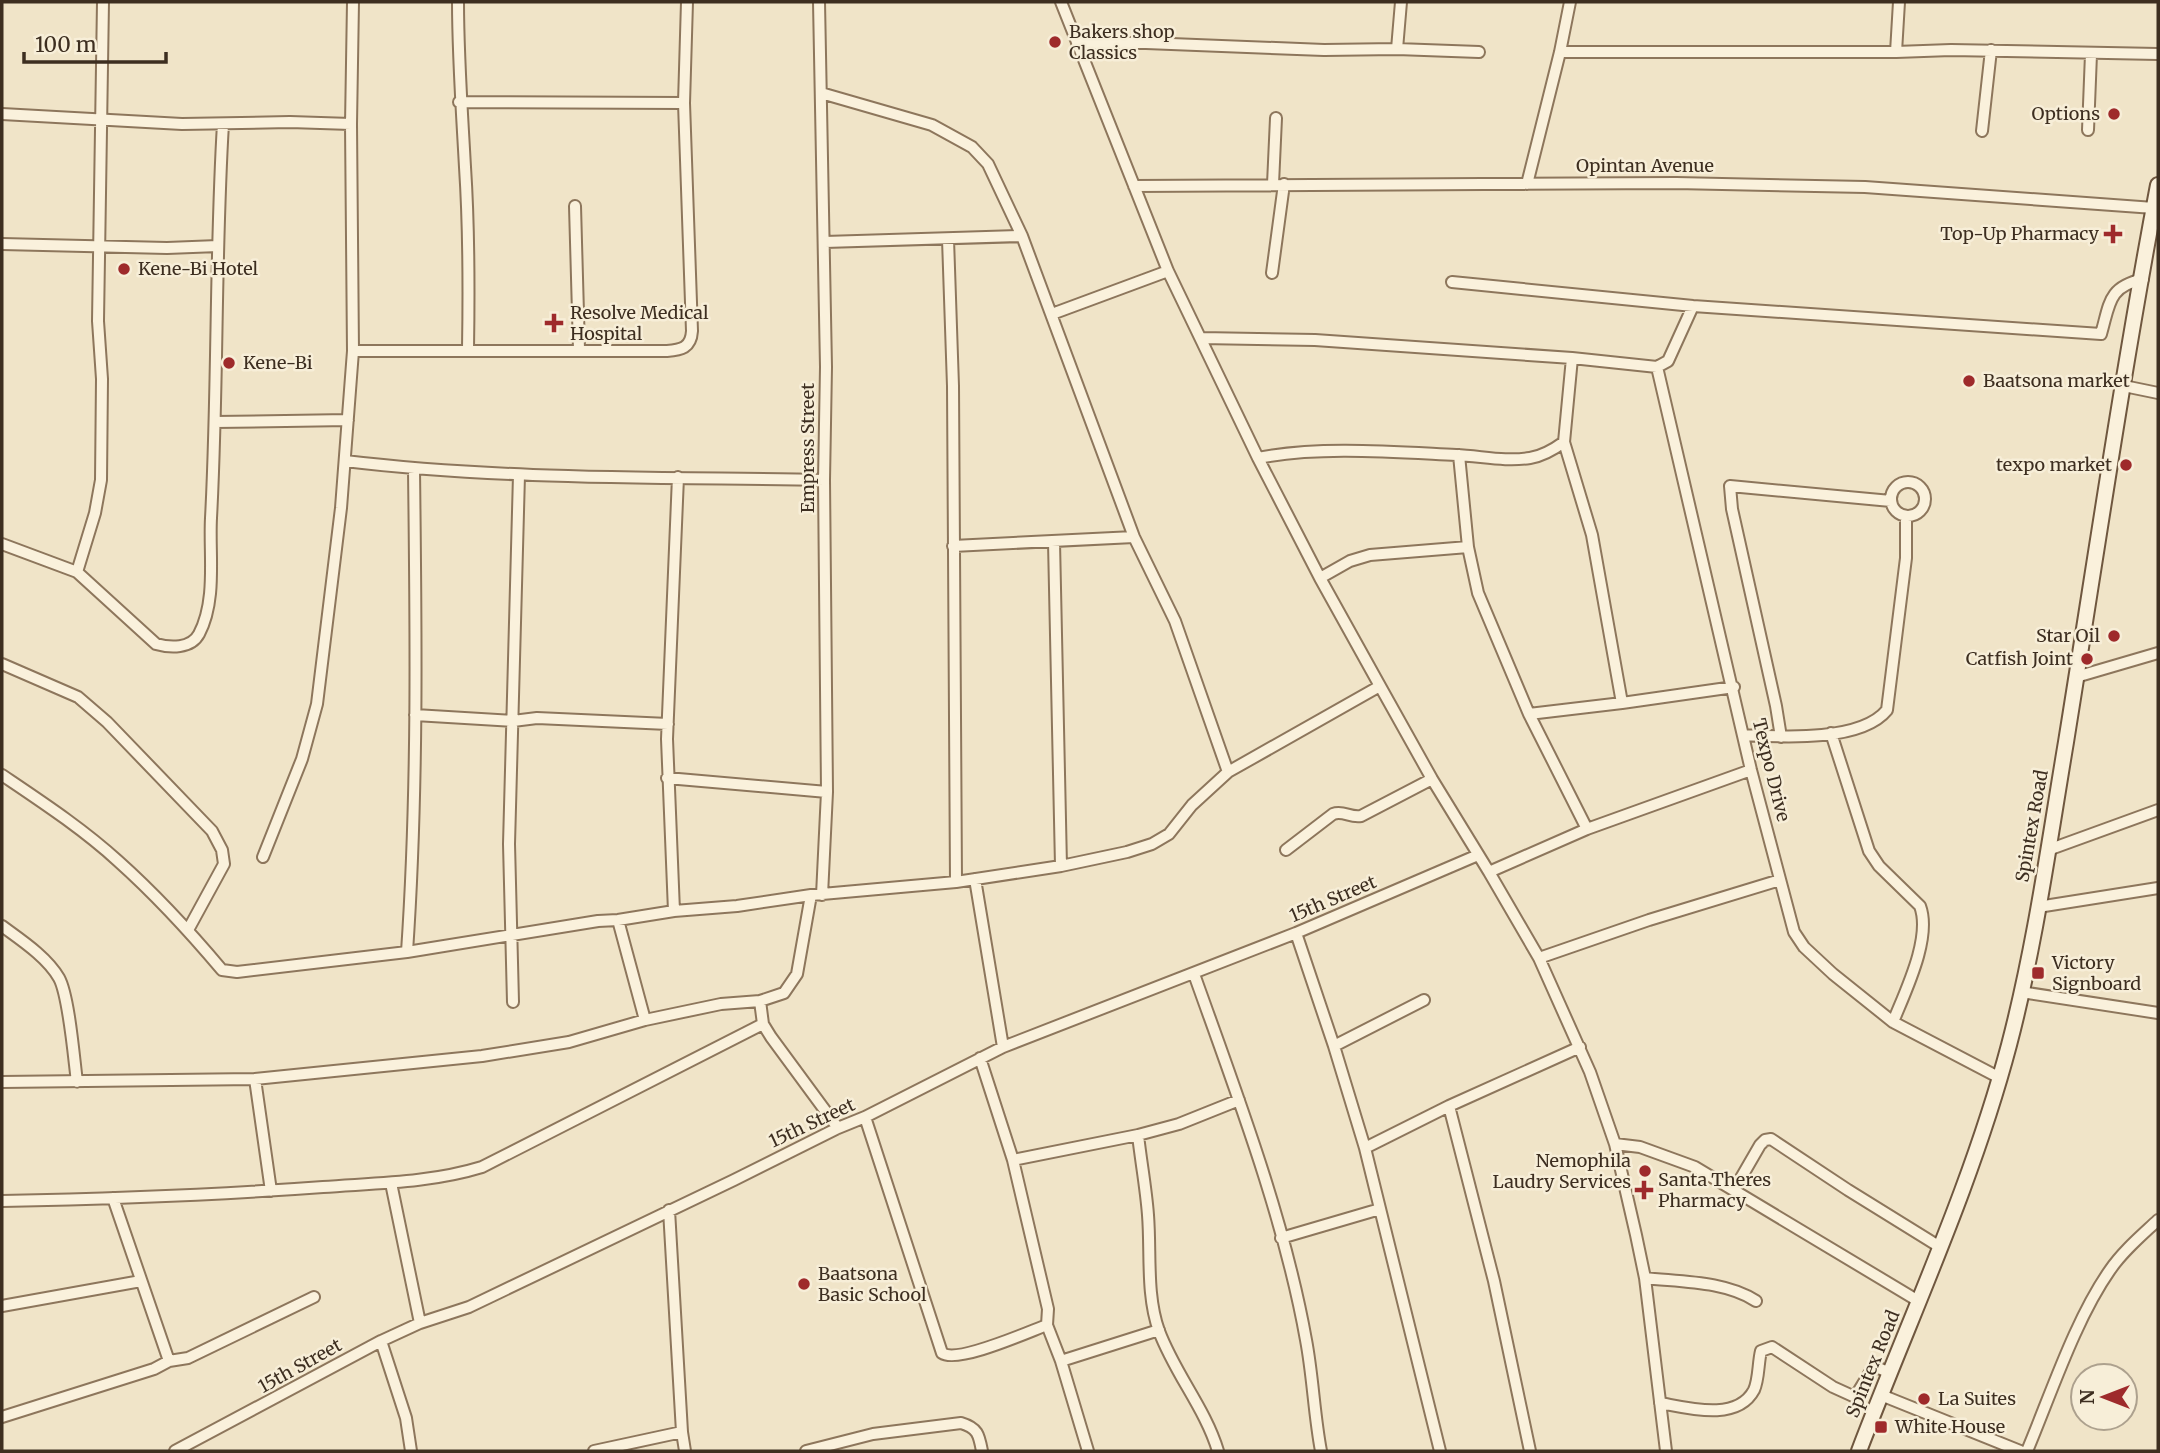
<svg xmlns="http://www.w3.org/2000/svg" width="2160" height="1453" viewBox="0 0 2160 1453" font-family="Merriweather,serif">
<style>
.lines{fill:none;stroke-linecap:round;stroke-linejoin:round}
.street-casing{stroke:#8d765c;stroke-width:14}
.secondary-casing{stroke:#6f573f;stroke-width:18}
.street{stroke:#faf1dc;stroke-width:10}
.secondary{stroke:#faf1dc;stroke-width:14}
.poi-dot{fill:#9e2a2b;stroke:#f7eed8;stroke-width:2.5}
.labels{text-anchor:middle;stroke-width:5;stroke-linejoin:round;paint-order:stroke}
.poi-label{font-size:18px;fill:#3d2e20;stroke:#f7eed8;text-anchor:start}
.street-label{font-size:18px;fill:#3d2e20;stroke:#f7eed8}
</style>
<rect width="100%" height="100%" fill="#f0e4c8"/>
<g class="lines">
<defs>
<path id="street" d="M458,2c0,55 4,110 7,165 4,61 4,122 3,182
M819,2l7,365 -2,113 3,312 -5,103
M1061,2l107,269 90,187 62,120 60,108 52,93 57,93 50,86 51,114 25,72 21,91 9,43 21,173
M1077,43h69l178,7 73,-1 82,3
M1397,49l4,-47
M1560,52h336l55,-2 207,4
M1896,52l3,-50
M821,93l111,32 40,22 16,17 34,72 112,301 41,84 53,151
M459,102l225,1
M2,114l180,10 108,-2 61,2
M2088,130l3,-76
M1982,131l9,-81
M1273,184l3,-66
M1527,184l33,-132 10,-50
M1134,186l542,-3 189,4 289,21
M575,206l4,143
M948,239l5,147 3,496
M825,242l197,-6
M2,244l165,4 51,-2
M1272,273l12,-89
M1452,282l241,24 408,28c9,-31 7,-47 42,-55
M1052,314l116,-43
M1201,338l114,2 257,18 85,9 11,-6 25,-55
M353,351h314c14,-1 24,-3 25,-20l-8,-228 3,-101
M1572,358l-8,84 28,93 30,168
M1657,367l94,403 43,162 10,15 29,27 60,48 107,56
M2124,386l34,7
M215,422l133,-2
M1459,455l9,92 10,46 51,121 58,115
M1258,458c61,-12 135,-6 198,-3 25,1 49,7 74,3 13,-2 23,-8 34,-16
M345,461c159,19 319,16 479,19
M1891 499a17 17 0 1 1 34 0a17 17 0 1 1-34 0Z
M1054,542l7,324
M2,544l75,28 79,72c14,4 35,5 43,-10 18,-34 10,-80 12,-116 7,-131 4,-263 12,-394
M953,546l181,-9
M77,572l18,-59 6,-33 1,-101 -4,-58 5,-319
M1320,578l30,-17 20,-6 98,-8
M2,664l76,33 29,25 105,109 10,19 2,14 -36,66
M2076,677l82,-24
M1529,714l93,-11 112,-16
M415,715l98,6 24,-3 131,6
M1831,733l38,118 10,15 41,40c12,32 -15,86 -27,116
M1743,735c39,2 118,7 144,-25l19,-152v-42
M1781,737l-5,-31 -44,-197 -2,-23 161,15
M2,775c40,27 81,54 116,86 38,34 72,71 104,109l15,2 170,-20 191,-31 20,-1 56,-9 63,-5 74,-11 145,-13 105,-16 66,-14 25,-8 17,-10 23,-29 36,-33 152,-86
M667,778l160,14
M1286,850l47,-36c10,-4 17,4 28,2l71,-37
M2048,850l110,-40
M263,857l39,-98 15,-55 24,-196 12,-157 -2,-227 2,-122
M1489,872l98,-43 164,-59
M975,879l28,168
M2038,907l120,-19
M674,911l-7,-172 11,-262
M618,920l27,100
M2,926c19,14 45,31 57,52 10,18 15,81 18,104
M1296,933l38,113 31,102 75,303
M407,952c11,-161 9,-322 7,-482
M1539,958l110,-38 131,-40
M1194,974c42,118 90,243 112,366 7,37 8,74 15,111
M2021,992l137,21
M760,1001l3,23 8,13 67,91
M513,1002l-4,-158 10,-369
M1334,1046l90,-46
M980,1058l33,102 35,149 -1,16 14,36 27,90
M255,1079l16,112
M2,1082l253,-3 227,-23 87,-14 76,-22 76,-16 39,-3 24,-8 13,-19 14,-79
M1449,1106l45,175 36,170
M865,1117l77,236c15,11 86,-21 105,-28
M1138,1135c3,27 8,53 10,80 3,38 -2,80 11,116 16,43 46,77 59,120
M1615,1144l25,3 55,20 225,135
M1365,1148l84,-42 131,-59
M1013,1160l125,-25 41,-11 60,-24
M391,1183l29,140
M1734,1190l26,-45 5,-5 6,-1 77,51 92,57
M2,1201c107,-2 214,-6 321,-14 53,-4 107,-4 159,-20l281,-143
M669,1210l13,222 3,19
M1281,1238l99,-29
M1645,1278c36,4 80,3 111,23
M2,1306l139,-25
M381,1341l25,77 5,33
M169,1361l19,-3 126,-61
M1061,1361l98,-31
M1881,1395l139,56
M1660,1403c28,5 77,19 94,-13 5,-11 4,-27 7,-39l11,-4 61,40 22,10 19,-31 16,7
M2,1417l152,-48 15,-8 -56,-163
M175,1451l206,-110 39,-18 49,-16 265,-127 104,-52 27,-11 138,-70 293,-114 182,-78
M594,1451l88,-19
M806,1451l67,-17 88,-11c17,5 18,12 21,28
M2027,1451c24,-57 48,-131 83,-181 13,-19 31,-34 48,-50"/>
<path id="secondary" d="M1859,1451c51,-134 113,-266 150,-406 26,-99 40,-202 57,-303 30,-186 57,-372 92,-557"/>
</defs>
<use href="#street" class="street-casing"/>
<use href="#secondary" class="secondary-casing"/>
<use href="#street" class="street"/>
<use href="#secondary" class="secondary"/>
</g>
<g class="poi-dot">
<circle cx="1055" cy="42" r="7"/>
<circle cx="2114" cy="114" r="7"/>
<path d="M2109.5 223.5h7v7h7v7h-7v7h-7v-7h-7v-7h7z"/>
<circle cx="124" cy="269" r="7"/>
<path d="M550.5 312.5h7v7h7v7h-7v7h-7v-7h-7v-7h7z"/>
<circle cx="229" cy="363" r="7"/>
<circle cx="1969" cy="381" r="7"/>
<circle cx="2126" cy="465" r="7"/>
<circle cx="2114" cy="636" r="7"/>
<circle cx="2087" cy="659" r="7"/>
<rect x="2031" y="966" width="14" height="14" rx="3.5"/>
<circle cx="1645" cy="1171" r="7"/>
<path d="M1640.5 1179.5h7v7h7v7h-7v7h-7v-7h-7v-7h7z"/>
<circle cx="804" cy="1284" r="7"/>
<circle cx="1924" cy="1399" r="7"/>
<rect x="1874" y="1420" width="14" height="14" rx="3.5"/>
</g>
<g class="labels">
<g class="poi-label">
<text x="1069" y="38">Bakers shop<tspan x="1069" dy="21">Classics</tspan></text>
<text x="2100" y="120" text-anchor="end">Options</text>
<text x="2099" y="240" text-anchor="end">Top-Up Pharmacy</text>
<text x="138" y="275">Kene-Bi Hotel</text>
<text x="570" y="319">Resolve Medical<tspan x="570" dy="21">Hospital</tspan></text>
<text x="243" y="369">Kene-Bi</text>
<text x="1983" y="387">Baatsona market</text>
<text x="2112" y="471" text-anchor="end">texpo market</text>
<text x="2100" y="642" text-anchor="end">Star Oil</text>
<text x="2073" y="665" text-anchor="end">Catfish Joint</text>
<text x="2052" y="969">Victory<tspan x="2052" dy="21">Signboard</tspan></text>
<text x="1631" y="1167" text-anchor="end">Nemophila<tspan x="1631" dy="21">Laudry Services</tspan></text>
<text x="1658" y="1186">Santa Theres<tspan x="1658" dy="21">Pharmacy</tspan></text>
<text x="818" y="1280">Baatsona<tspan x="818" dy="21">Basic School</tspan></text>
<text x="1938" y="1405">La Suites</text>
<text x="1895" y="1433">White House</text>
</g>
<g class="street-label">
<text x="1645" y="172">Opintan Avenue</text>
<text transform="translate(808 448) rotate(-90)" y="6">Empress Street</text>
<text transform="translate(1771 770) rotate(76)" y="6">Texpo Drive</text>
<text transform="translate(2032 826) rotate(-80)" y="6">Spintex Road</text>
<text transform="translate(1333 899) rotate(-23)" y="6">15th Street</text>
<text transform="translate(812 1123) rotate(-25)" y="6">15th Street</text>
<text transform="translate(1873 1364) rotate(-68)" y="6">Spintex Road</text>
<text transform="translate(300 1366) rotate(-29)" y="6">15th Street</text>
</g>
</g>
<rect width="2160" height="1453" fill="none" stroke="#3d2e20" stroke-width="7"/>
<g transform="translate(2104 1397) rotate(270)"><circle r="33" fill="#f7eed8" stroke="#ada18e" stroke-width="2"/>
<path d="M0-5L12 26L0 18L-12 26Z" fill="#9e2a2b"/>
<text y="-10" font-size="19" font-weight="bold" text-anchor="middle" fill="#3d2e20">N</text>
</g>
<path d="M24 52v10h142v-10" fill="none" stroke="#3d2e20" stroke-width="3.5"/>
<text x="35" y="52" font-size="21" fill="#3d2e20" stroke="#f7eed8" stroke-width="5" paint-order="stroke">100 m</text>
</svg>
